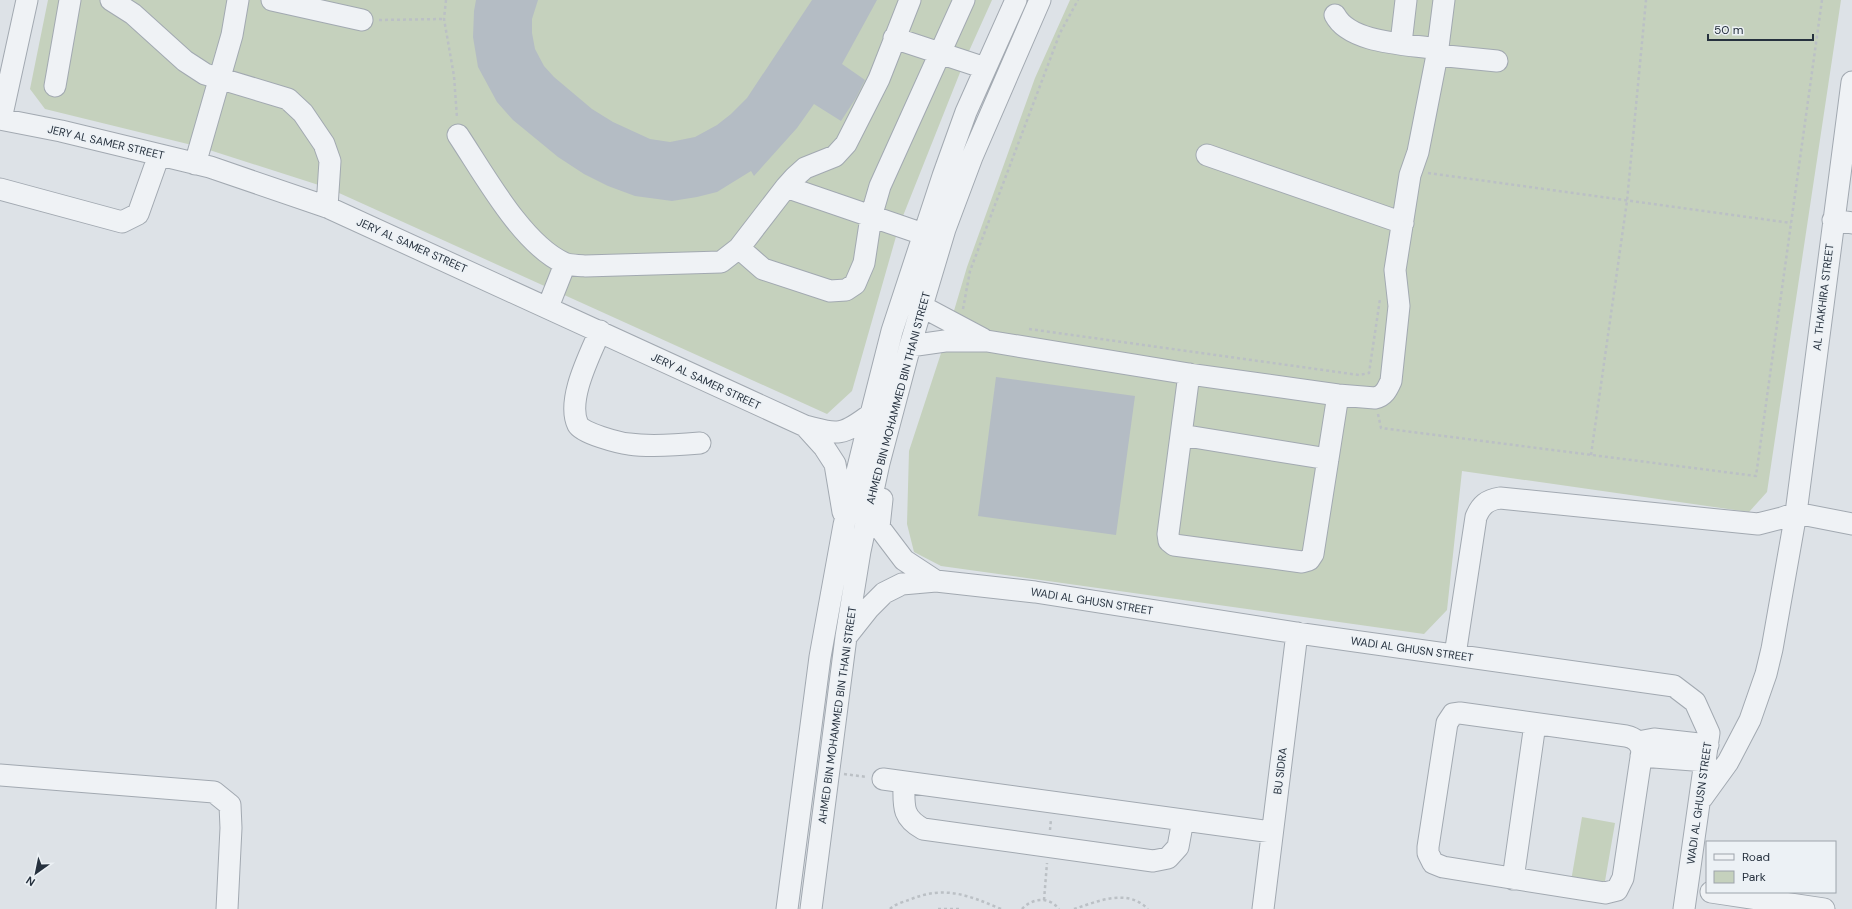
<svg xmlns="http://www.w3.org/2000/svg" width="1852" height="909" viewBox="0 0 1852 909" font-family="'DM Sans',sans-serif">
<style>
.green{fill:#c5d1bd}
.building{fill:#b4bcc4}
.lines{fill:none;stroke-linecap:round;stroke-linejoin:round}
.minor-casing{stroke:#a2a9b1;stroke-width:23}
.path{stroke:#bbc0c5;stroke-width:2.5;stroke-dasharray:3 3;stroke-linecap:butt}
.minor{stroke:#eff2f5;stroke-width:21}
.labels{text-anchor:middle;stroke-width:3;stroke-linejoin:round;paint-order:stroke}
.street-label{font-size:11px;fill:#26313e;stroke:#ecf1f5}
</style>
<rect width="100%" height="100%" fill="#dde2e7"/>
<path class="green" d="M48,0h944l-27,60 -66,166 -47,165 -25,23 -499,-226 -128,-41 -155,-38 -15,-20z
M1070,0h771l-74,492 -18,20 -287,-41 -15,139 -23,24 -483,-68 -27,-14 -7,-28 2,-73 36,-110 22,-74 68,-189z
M1582,817l33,6 -11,64 -33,-6z"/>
<path class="building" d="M476,0h62l-6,19v14l3,16 9,17 10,11 38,32 21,13 37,17 20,3 25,-5 22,-12 14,-11 16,-16 65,-98h65l-35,64 23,16 -9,18 -15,23 -27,-17 -17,24 -43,48 -3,-5 -34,21 -20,5 -25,4 -37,-5 -27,-10 -24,-12 -26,-17 -45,-37 -16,-18 -19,-35 -5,-30 1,-26z
M996,377l139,19 -19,139 -138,-19z"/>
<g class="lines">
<defs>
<path id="minor" d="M111,0l22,14 52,47 20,13 83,25 15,14 21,31 6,17 -3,46
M272,0l90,20
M1335,15c15,29 74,29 103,34
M894,38l91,30
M1401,43l5,-43
M1437,55l60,6
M55,86l15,-86
M0,119l61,12 149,36 117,40 478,219c34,9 37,10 66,-12
M1,119l26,-119
M458,135c26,39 64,109 106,128 6,3 15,2 21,3l136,-4 18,-14 47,-61 137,47
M1207,155l196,68
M195,164l37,-129 6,-35
M786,187l9,-10 10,-9 30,-12 11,-12 33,-65 31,-79
M0,189l122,33 16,-8 21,-59
M1833,220l19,3
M739,248l24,21 67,22 16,-1 9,-6 9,-21 7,-46 9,-31 84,-186
M548,307l17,-43
M923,307l60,32
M600,331c-10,24 -34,69 -22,94 4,8 41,18 51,19 21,3 49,1 71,-1
M910,346l35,-5h42l202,33 149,21 37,3c9,-2 12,-8 16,-17l8,-75 -4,-36 15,-95 8,-23 19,-97 7,-55
M1189,374l-21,160 1,7 5,4 128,17 7,-2 4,-6 25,-159
M805,426l19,21 11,17 8,48
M1181,435l147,24
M882,499l-3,28 25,33 32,21
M846,637l23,-29 15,-15 18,-9 34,-3 99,11 262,41 377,53 21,16 14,31 -25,176
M1455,655l21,-138c5,-12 11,-17 24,-19l258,26 24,-6 14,-5 56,11
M1460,713l166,23c9,2 14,6 16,15l-19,127 -6,12 -12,3 -162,-26 -10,-4 -5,-10v-6l19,-124 6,-9z
M1638,742l16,-3 54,6
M1641,756l65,5
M0,775l214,17 16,13 1,23 -4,81
M883,779l389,53
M904,782c0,23 -3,35 19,47l230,32 15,-3 10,-11 5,-27
M1702,798l26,-36 22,-42 16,-46 6,-25 24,-136 56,-431
M1513,879l22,-155
M1711,892l113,17
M787,909l33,-252 24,-132 27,-111 21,-83 51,-155 23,-64 50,-112
M811,909l35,-272 14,-86 19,-88 31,-117 35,-117 27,-72 68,-157
M1263,909l34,-276"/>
</defs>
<use href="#minor" class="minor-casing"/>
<path class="path" d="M446,0l-2,19 10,57 3,42
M379,20l65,-1
M1428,173l363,50
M963,309l7,-38 90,-238 18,-33
M1029,329l330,46 10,-2 11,-74
M1378,414l3,14 375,48 66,-476
M1591,455l36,-254 19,-201
M844,774l23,3
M1050,830l1,-11
M1044,900l3,-37
M890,909c5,-5 13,-7 19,-9 35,-15 59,-5 92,9
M938,909h22
M1022,909c10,-11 27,-13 37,0
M1074,909c25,-8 53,-21 74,0"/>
<use href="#minor" class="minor"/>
</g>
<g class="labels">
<g class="street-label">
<text transform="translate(106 142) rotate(13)" y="4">JERY AL SAMER STREET</text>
<text transform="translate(412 245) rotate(24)" y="4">JERY AL SAMER STREET</text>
<text transform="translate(1823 297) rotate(-83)" y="4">AL THAKHIRA STREET</text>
<text transform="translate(706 381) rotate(25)" y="4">JERY AL SAMER STREET</text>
<text transform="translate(898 398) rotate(-75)" y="4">AHMED BIN MOHAMMED BIN THANI STREET</text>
<text transform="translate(1092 601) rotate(9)" y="4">WADI AL GHUSN STREET</text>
<text transform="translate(1412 649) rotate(8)" y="4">WADI AL GHUSN STREET</text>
<text transform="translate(837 715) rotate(-82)" y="4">AHMED BIN MOHAMMED BIN THANI STREET</text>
<text transform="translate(1280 771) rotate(-83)" y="4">BU SIDRA</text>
<text transform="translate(1699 803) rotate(-82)" y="4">WADI AL GHUSN STREET</text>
</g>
</g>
<rect x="1706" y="841" width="130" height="52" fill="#ecf1f5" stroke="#9da4ac"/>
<rect x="1714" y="854" width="20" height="6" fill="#eff2f5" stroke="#9da4ac"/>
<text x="1742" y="861" font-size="12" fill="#26313e">Road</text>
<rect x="1714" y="871" width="20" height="12" fill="#c5d1bd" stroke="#9da4ac"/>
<text x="1742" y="881" font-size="12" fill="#26313e">Park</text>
<g transform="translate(36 873) rotate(213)" stroke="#ecf1f5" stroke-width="3" paint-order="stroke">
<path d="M0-3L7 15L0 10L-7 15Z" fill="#26313e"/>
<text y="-6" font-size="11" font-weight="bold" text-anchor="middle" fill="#26313e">N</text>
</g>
<path d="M1708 34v6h105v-6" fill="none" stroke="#26313e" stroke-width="2"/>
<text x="1714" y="34" font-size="12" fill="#26313e" stroke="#ecf1f5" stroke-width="3" paint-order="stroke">50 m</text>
</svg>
